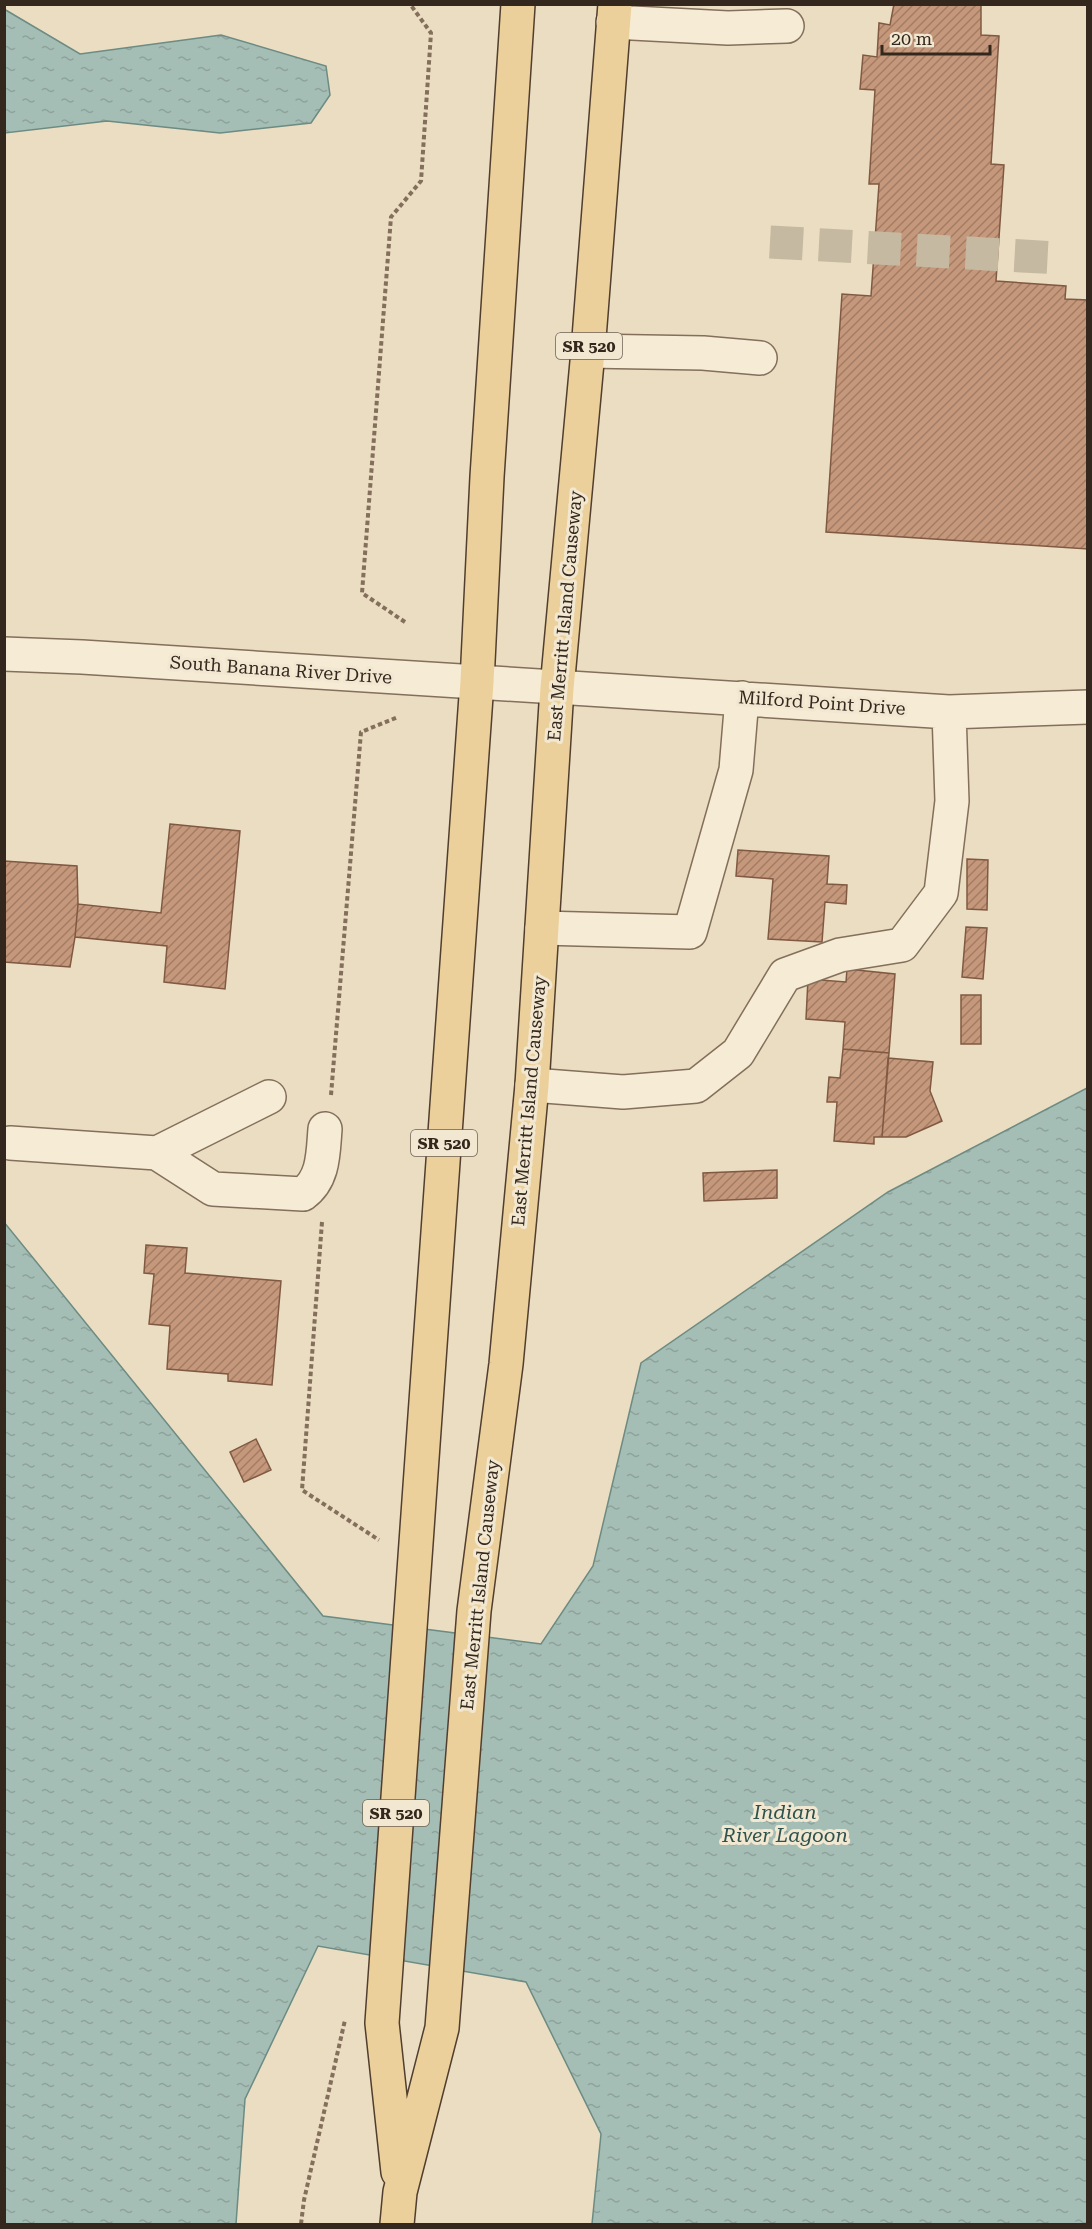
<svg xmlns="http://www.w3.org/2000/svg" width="1092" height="2229" viewBox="0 0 1092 2229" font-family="'Roboto Serif',serif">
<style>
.water{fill:url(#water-ripples);stroke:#6c8b82;stroke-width:1.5}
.building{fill:url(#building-hatch);stroke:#805942;stroke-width:1.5}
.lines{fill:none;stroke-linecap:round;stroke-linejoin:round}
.minor-tunnel{stroke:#c6b9a1;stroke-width:33;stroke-dasharray:33 16;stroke-linecap:butt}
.minor-casing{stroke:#836f5b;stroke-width:36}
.major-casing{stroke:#513e2f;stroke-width:36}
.path{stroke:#836f5b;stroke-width:4;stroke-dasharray:4.5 3;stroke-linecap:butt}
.minor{stroke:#f6ebd5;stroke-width:33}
.major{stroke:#ecd09c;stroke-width:33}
.labels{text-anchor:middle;stroke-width:6;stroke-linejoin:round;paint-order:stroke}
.shield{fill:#f2e8d1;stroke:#6d6254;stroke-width:1.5}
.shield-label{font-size:16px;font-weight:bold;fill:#34281e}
.street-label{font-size:18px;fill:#34281e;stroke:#f2e8d1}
.water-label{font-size:20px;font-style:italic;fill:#2e534f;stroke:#f2e8d1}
</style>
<defs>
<pattern id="water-ripples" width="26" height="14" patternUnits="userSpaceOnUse" patternTransform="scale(1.5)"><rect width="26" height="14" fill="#a4bdb5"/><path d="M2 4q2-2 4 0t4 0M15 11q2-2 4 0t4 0" fill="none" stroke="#8ea29b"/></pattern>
<pattern id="building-hatch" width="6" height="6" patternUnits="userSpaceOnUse" patternTransform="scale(1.5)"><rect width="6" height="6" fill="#c6987b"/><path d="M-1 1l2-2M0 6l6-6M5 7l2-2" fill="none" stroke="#a27c64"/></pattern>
</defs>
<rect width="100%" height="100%" fill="#eaddc2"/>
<path class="water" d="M4,9l76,45 141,-19 105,31 4,29 -19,28 -91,10 -113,-12 -102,12z
M1087,1088v1136h-495l9,-90 -75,-152 -208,-36 -73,153 -9,125h-231l-1,-1002 319,394 218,28 52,-78 48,-203 247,-171z"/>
<path class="building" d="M894,4h87v31l18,1 -8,128 13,1 -8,116 70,5 -1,13 23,1v249l-262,-17 16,-238 29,2 8,-112h-10l6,-94 -15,-1 3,-34 14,2 2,-34 11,2z
M170,824l70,7 -15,158 -61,-7 3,-36 -92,-9 3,-33 83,9z
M738,850l91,6 -2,28 20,1 -1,19 -21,-2 -3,40 -54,-3 5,-60 -37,-3z
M967,859l21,1 -1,50 -20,-1z
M4,861l73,5 1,38 -3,33 -5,30 -66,-5z
M966,927l21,1 -4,51 -21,-2z
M847,969l48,5 -6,79 -46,-4 2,-27 -39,-3 2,-40 38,3z
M961,995h20v49h-20z
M843,1049l46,4 -7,84h-8v7l-40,-3 3,-39h-10l2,-25 11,1z
M888,1058l45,4 -3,29 12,30 -36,16h-24z
M777,1170v28l-73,3 -1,-28z
M146,1245l41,3 -2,25 96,8 -9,104 -44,-4v-7l-61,-5 3,-43 -21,-2 5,-50 -10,-1z
M256,1439l15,31 -27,12 -14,-30z"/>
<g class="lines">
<path class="minor-tunnel" d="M770,242l289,16"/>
<defs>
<path id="minor" d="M613,22l115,6 59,-2
M588,351l115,2 57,5
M4,654l78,3 867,55 139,-5
M542,928l148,4 46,-162 6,-72
M532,1085l91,7 73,-6 42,-33 47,-78 55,-20 62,-10 39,-52 11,-92 -3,-89
M10,1143l147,10 112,-56
M157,1153l56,36 90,5c21,-15 20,-41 22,-65"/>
<path id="major" d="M398,2172l-16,-149 95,-1341 10,-205 31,-473
M397,2224l3,-32 42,-164 32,-417 32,-247 26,-279 25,-397 31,-337 27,-347"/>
</defs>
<use href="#minor" class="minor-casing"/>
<use href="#major" class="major-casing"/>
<path class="path" d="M405,622l-43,-29 29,-376 30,-36 10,-148 -21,-29
M331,1095l30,-363 37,-15
M322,1222l-20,268 77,50
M301,2224l3,-24 41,-180"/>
<use href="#minor" class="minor"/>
<use href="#major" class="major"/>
</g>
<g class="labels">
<g class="shield">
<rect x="556" y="333" width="66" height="26" rx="4.5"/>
<rect x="411" y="1130" width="66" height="26" rx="4.5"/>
<rect x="363" y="1800" width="66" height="26" rx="4.5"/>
</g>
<g class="shield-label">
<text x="589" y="352">SR 520</text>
<text x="444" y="1149">SR 520</text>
<text x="396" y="1819">SR 520</text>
</g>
<g class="street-label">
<text transform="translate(565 616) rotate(-85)" y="6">East Merritt Island Causeway</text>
<text transform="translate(281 670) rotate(4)" y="6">South Banana River Drive</text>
<text transform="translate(822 703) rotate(4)" y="6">Milford Point Drive</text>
<text transform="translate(529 1101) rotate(-85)" y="6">East Merritt Island Causeway</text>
<text transform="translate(480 1585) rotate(-84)" y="6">East Merritt Island Causeway</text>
</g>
<g class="water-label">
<text x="785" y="1819">Indian<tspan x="785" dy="23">River Lagoon</tspan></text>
</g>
</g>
<rect width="1092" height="2229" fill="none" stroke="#34281e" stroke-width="12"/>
<path d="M882 45v9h108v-9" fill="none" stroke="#34281e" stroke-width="3"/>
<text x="891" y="45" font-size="18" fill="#34281e" stroke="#f2e8d1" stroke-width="4.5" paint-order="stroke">20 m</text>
</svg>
